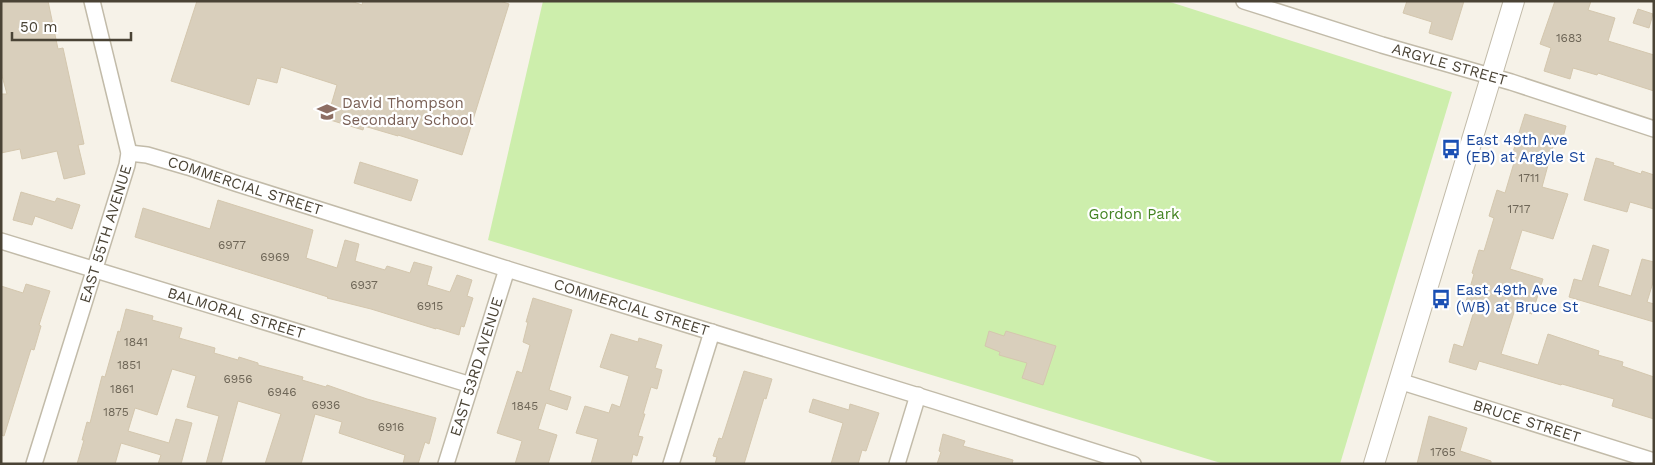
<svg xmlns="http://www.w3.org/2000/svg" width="1655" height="465" viewBox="0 0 1655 465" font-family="'Work Sans',sans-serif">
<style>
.green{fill:#cdeeac}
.building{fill:#d9cfbc;stroke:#d4c7ae}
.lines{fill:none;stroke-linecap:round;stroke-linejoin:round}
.minor-casing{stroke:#c2bba9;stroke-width:18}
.tertiary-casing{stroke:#c2bba9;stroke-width:22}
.minor{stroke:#fff;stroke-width:15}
.tertiary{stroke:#fff;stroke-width:20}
.labels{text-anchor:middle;stroke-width:4.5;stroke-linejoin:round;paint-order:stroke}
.number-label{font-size:12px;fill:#6e6657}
.street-label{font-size:15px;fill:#4a4335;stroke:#fff}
.education-label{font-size:15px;fill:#785e54;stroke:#fff;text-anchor:start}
.transit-label{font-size:15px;fill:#164399;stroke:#fff;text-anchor:start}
.park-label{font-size:15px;fill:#428321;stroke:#fff}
</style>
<rect width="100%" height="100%" fill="#f6f2e8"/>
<path class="green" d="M543,1h624l285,91 -112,372h-116l-736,-224z"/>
<path class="building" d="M1,1h47l10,48 5,-1 21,96 -6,1 7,29 -21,5 -7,-28 -35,8 -2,-10 -19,4v-59h6l-6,-22z
M197,1h154l11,4 1,-4h137l9,3 -47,151 -64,-20v1l-34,-10 -1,4 -36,-11 10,-34 -56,-18 -4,16 -20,-5 -8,27 -78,-24z
M1407,1h57l-12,39 -23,-7 3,-11 -29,-9z
M1555,1h36l-3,9 27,8 -7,23 46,14v36l-56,-18 -1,2 -24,-7 -3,11 -26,-8 7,-23 -11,-4z
M1638,9l15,5 -4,14 -16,-5z
M1525,114l41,12 -5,19 -7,-2 -12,44 26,7 -15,45 -31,-9 -12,39 33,10 -11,35 -17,-5 -14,45 37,11 10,-31 51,17 -1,4 25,7 -1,4 32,11v42l-42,-13 2,-7 -52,-15 -1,1 -82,-24 -3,9 -27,-8 5,-18 9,3 12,-39 -10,-3 9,-31 -2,-1 7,-23 5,1 10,-33 -5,-2 8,-26 8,3 11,-37 -4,-1z
M1596,158l18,5 -1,2 28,9 1,-3 12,4v34l-24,-7 -3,10 -43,-12z
M360,162l58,18 -7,21 -57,-18z
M21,192l34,10 2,-4 23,7 -8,24 -37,-13 -3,9 -19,-5z
M218,200l95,30 -7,28 31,10 8,-28 14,4 -4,17 30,9 2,-4 23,7 4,-11 18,5 -5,18 23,7 7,-17 15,5 -5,16 6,2 -9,29 -3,-1 -2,9 -23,-7v1l-65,-20 -44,-11 1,-1 -193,-60 8,-29 67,21z
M1593,245l16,5 -11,36 33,10 11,-37 12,3v17l-7,23 7,2v18l-85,-25 5,-18 8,2z
M26,284l24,7 -11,34 2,1 -7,24 -3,-1 -27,87 -3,-1v-149l22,7z
M533,298l39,12 -23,80 22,7 -4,13 -21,-7 -8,26 19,6 -9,29h-33l7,-23 -25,-8 20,-62 5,2 8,-28 -7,-3 5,-20h-2z
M126,309l27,7 -1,4 30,8 -3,10 36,10 -1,5 24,7 1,-3 19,6v2l45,12 -1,3 24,7 1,-2 40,14 69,19 -7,26 -4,-2 -7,22h-15l2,-9 -66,-22 3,-11 -27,-8 -14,50h-36l16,-50 -43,-13 -17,63h-15l13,-48 -32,-9 9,-31 -24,-7 -15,46 -22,-7 -7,23 41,12 7,-24 16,4 -11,41h-23l3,-9 -40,-12 -6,21h-38l7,-24h-2l5,-18 3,1 12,-47 3,1 13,-46 2,1z
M989,331l15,5 2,-5 50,15 -13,39 -21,-7 5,-15 -28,-8 1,-3 -15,-6z
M611,334l27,8 1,-4 23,7 -7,23 7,2 -5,19 -6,-2 -8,27h2l-7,22 5,1 -6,19 -4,-2 -2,10h-40l7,-25 -22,-6 9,-27 24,7 3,-9 8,3 9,-31 -29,-9z
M744,371l28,8 -6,20 -2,-1 -20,66h-29l2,-7 -4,-1 6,-18 3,1z
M813,399l36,11 1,-6 29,9 -13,38 -4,-1 -4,14h-27l12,-41 -34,-11z
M1429,416l38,12 -7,23 31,10v3h-74z
M943,434l22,7 -2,5 50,14 -1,4h-75l4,-12 -2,-1z"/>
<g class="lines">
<defs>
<g id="minor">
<path id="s1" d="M1244,1l138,44 129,37 143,47"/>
<path id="s2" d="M129,153l18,2 41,12 47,16 272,86 428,132 198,63"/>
<path id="s3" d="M1,241l470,144"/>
<path id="s4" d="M1399,381l255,80"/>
<path id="s5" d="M34,464l93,-299 2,-12 -37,-152"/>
<path id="s6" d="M446,464l61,-195"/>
<path d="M671,464l41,-132"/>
<path d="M897,464l21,-69"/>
</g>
<path id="tertiary" d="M1374,464l140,-463"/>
</defs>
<use href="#minor" class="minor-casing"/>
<use href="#tertiary" class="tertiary-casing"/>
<use href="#minor" class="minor"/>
<use href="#tertiary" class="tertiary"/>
</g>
<defs>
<symbol id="school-bare" viewBox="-9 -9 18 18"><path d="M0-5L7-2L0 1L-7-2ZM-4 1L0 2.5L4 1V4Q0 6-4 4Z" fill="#8d6e63" stroke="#fff" stroke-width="2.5" paint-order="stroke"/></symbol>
<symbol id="bus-bare" viewBox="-9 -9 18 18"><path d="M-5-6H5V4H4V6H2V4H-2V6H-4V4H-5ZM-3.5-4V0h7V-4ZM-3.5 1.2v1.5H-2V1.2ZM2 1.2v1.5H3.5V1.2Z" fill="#1a4fb4" stroke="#fff" stroke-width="2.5" paint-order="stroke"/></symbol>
</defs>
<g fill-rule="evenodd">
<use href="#school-bare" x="313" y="98" width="28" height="28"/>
<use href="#bus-bare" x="1437" y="135" width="28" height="28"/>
<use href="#bus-bare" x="1427" y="285" width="28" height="28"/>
</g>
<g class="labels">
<g class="number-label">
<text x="1569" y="42">1683</text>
<text x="1529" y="182">1711</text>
<text x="1519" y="213">1717</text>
<text x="232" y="249">6977</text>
<text x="275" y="261">6969</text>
<text x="364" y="289">6937</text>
<text x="430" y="310">6915</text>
<text x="136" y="346">1841</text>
<text x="129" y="369">1851</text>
<text x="238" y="383">6956</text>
<text x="122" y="393">1861</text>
<text x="282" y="396">6946</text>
<text x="326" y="409">6936</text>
<text x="525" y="410">1845</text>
<text x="116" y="416">1875</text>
<text x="391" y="431">6916</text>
<text x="1443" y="456">1765</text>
</g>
<g class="street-label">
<text dy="5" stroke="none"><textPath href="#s1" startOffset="215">ARGYLE STREET</textPath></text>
<text dy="5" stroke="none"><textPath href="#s2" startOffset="121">COMMERCIAL STREET</textPath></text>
<text dy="5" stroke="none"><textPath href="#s5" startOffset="241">EAST 55TH AVENUE</textPath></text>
<text dy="5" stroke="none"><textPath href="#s2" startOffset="526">COMMERCIAL STREET</textPath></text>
<text dy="5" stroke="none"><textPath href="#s3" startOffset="246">BALMORAL STREET</textPath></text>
<text dy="5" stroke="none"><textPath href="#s6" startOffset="102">EAST 53RD AVENUE</textPath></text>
<text dy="5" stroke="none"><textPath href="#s4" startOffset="134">BRUCE STREET</textPath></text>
</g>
<g class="education-label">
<text x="342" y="108">David Thompson<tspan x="342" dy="17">Secondary School</tspan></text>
</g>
<g class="transit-label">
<text x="1466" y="145">East 49th Ave<tspan x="1466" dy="17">(EB) at Argyle St</tspan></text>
<text x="1456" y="295">East 49th Ave<tspan x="1456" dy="17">(WB) at Bruce St</tspan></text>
</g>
<g class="park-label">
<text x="1134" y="219">Gordon Park</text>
</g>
</g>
<rect width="1655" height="465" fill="none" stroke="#4a4335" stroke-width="5"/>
<path d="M12 32v8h119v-8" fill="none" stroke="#4a4335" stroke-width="2.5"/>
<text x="20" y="32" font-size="15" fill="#4a4335" stroke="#ffffff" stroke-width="4" paint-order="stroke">50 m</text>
</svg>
